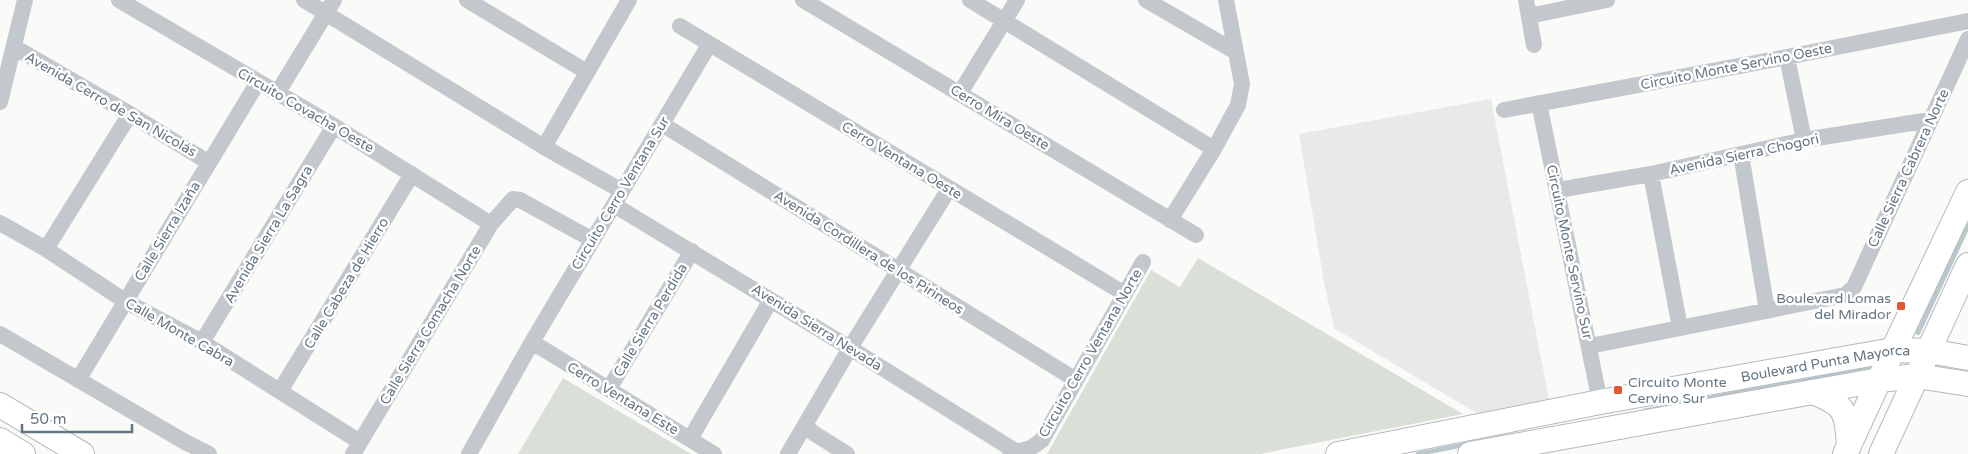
<svg xmlns="http://www.w3.org/2000/svg" width="1968" height="454" viewBox="0 0 1968 454" font-family="'Varela Round',sans-serif">
<style>
.built{fill:#e8e9e9}
.green{fill:#dadfd7}
.lines{fill:none;stroke-linecap:round;stroke-linejoin:round}
.stream{stroke:#bbc7cb;stroke-width:4.5}
.secondary-casing{stroke:#b3babf;stroke-width:26}
.street{stroke:#c3c8cc;stroke-width:16}
.secondary{stroke:#fff;stroke-width:24}
.poi-dot{fill:#e4572e;stroke:#fff;stroke-width:2}
.labels{text-anchor:middle;stroke-width:5;stroke-linejoin:round;paint-order:stroke}
.street-label{font-size:14px;fill:#657683;stroke:#fff}
.poi-label{font-size:14px;fill:#657683;stroke:#fff;text-anchor:end}
</style>
<rect width="100%" height="100%" fill="#fafaf8"/>
<path class="built" d="M1491,99l58,301 -71,14 -144,-86 -9,-41 -26,-153z"/>
<path class="green" d="M1198,258l265,156 -203,40h-213l104,-184 29,17z
M563,378l128,76h-173z"/>
<g class="lines">
<path class="stream" d="M1918,333l50,-107
M1644,411l224,-44
M1418,454l50,-10"/>
<defs>
<g id="secondary">
<path d="M1812,392c33,12 35,19 37,54"/>
<path d="M0,405l82,49"/>
<path d="M0,440l23,14"/>
<path id="s1" d="M1338,454l262,-52 293,-52 36,1 39,7"/>
<path d="M1470,454l409,-74 38,-4 51,8"/>
<path d="M1845,454l48,-104 75,-158"/>
<path d="M1881,454l87,-189"/>
</g>
</defs>
<use href="#secondary" class="secondary-casing"/>
<path class="street" d="M119,0l215,126 157,98
M304,0l240,147 78,44
M467,0l120,72
M803,0l393,235
M970,0l244,149
M1146,0l90,52
M1526,0l8,45
M1529,16l78,-16
M680,26l445,268
M14,47l116,67 78,48
M1787,57l17,83
M278,92l56,-92
M960,93l57,-93
M0,102l25,-102
M1539,103l61,299
M1504,110l283,-53 181,-36
M662,124l414,256
M544,147l85,-147
M1741,154l26,157
M1651,174l29,154
M1558,190l93,-16 153,-34 126,-20
M614,205l236,143 170,106
M1170,220l44,-71 24,-44 4,-21 -16,-84
M0,223l46,26 79,52 77,41 158,100
M46,249l84,-135
M0,334l185,108 24,12
M202,342l132,-216
M532,342l182,112
M1590,346l255,-51 9,-8 114,-248
M78,380l180,-298
M609,389l83,-138
M280,391l132,-217
M805,426l10,8 32,20
M690,439l81,-139
M353,454l138,-230 22,-25 7,1 73,40
M469,454l63,-112 177,-297
M788,454l62,-106 99,-159
M1010,454l21,-6 11,-8 101,-178"/>
<use href="#secondary" class="secondary"/>
</g>
<g class="poi-dot">
<rect x="1896" y="301" width="10" height="10" rx="2.5"/>
<rect x="1613" y="385" width="10" height="10" rx="2.5"/>
</g>
<g class="labels">
<g class="street-label">
<text transform="translate(1736 66) rotate(-11)" y="5">Circuito Monte Servino Oeste</text>
<text transform="translate(111 104) rotate(30)" y="5">Avenida Cerro de San Nicolás</text>
<text transform="translate(306 110) rotate(30)" y="5">Circuito Covacha Oeste</text>
<text transform="translate(1000 117) rotate(31)" y="5">Cerro Mira Oeste</text>
<text transform="translate(1744 154) rotate(-12)" y="5">Avenida Sierra Chogori</text>
<text transform="translate(902 160) rotate(31)" y="5">Cerro Ventana Oeste</text>
<text transform="translate(1908 168) rotate(-65)" y="5">Calle Sierra Cabrera Norte</text>
<text transform="translate(620 193) rotate(-59)" y="5">Circuito Cerro Ventana Sur</text>
<text transform="translate(167 231) rotate(-59)" y="5">Calle Sierra Izaña</text>
<text transform="translate(268 234) rotate(-59)" y="5">Avenida Sierra La Sagra</text>
<text transform="translate(869 252) rotate(32)" y="5">Avenida Cordillera de los Pirineos</text>
<text transform="translate(1570 252) rotate(78)" y="5">Circuito Monte Servino Sur</text>
<text transform="translate(346 283) rotate(-59)" y="5">Calle Cabeza de Hierro</text>
<text transform="translate(650 320) rotate(-59)" y="5">Calle Sierra Perdida</text>
<text transform="translate(430 325) rotate(-59)" y="5">Calle Sierra Comacha Norte</text>
<text transform="translate(817 327) rotate(32)" y="5">Avenida Sierra Nevada</text>
<text transform="translate(180 332) rotate(30)" y="5">Calle Monte Cabra</text>
<text transform="translate(1090 353) rotate(-60)" y="5">Circuito Cerro Ventana Norte</text>
<text dy="5" stroke="none"><textPath href="#s1" startOffset="496">Boulevard Punta Mayorca</textPath></text>
<text transform="translate(623 398) rotate(31)" y="5">Cerro Ventana Este</text>
</g>
<g class="poi-label">
<text x="1891" y="303">Boulevard Lomas<tspan x="1891" dy="16">del Mirador</tspan></text>
<text x="1628" y="387" text-anchor="start">Circuito Monte<tspan x="1628" dy="16">Cervino Sur</tspan></text>
</g>
</g>
<path d="M22 424v8h110v-8" fill="none" stroke="#657683" stroke-width="2.5"/>
<text x="30" y="424" font-size="15" fill="#657683" stroke="#ffffff" stroke-width="4" paint-order="stroke">50 m</text>
</svg>
